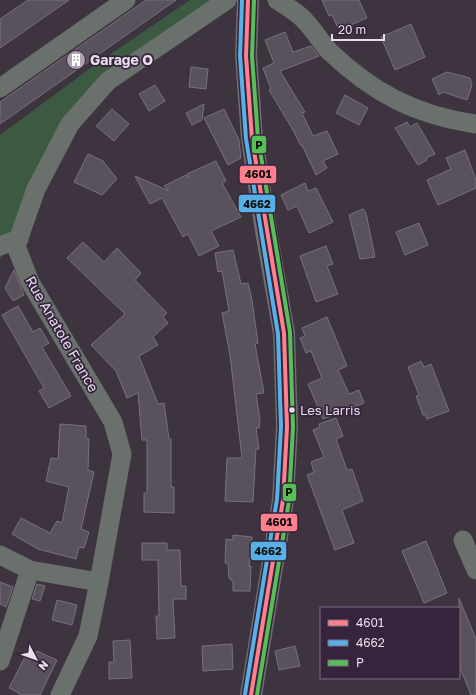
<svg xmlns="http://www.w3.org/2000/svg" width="476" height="695" viewBox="0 0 476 695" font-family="'Golos Text',sans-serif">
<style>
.green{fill:#3c5a41}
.building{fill:#59525c;stroke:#78707b}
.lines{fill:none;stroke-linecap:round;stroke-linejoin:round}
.minor{stroke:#6a706b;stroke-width:19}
.major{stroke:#6c706e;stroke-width:22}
.bus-1-casing{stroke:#35243c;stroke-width:7}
.bus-2-casing{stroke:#35243c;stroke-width:7}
.bus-3-casing{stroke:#35243c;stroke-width:7}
.bus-1{stroke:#ff808c;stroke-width:4}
.bus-2{stroke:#58b1e6;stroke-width:4}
.bus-3{stroke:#56bf56;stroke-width:4}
.bus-dot{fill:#e9dded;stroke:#35243c;stroke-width:1.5}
.labels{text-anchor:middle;stroke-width:3.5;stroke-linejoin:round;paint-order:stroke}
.bus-label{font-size:13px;fill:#e9dded;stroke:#35243c;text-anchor:start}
.poi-label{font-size:14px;font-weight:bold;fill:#e9dded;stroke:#35243c;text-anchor:start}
.street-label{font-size:14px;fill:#e9dded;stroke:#35243c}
.line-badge{stroke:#35243c;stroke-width:1.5}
.pale-badge-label{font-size:11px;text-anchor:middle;font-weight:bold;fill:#111}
</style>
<rect width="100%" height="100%" fill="#3d3440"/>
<path class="green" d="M190,0h23l-121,87 -92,172v-124l96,-71z"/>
<path class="building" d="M28,0h41l-69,48v-29z
M146,0h30l-176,124v-22z
M322,0h37l8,18 -28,12 -7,-15 -3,1z
M411,24l14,33 -30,13 -14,-33z
M285,32l8,20 18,-6 8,10 -39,15 25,41 -3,1 11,23 14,-5 11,23 -15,7 4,7 -11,7 -14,-30 -1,1 -8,-16 -24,-40 2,-1 -8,-21 11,-5 -9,-23z
M191,67l17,2 -2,20 -17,-2z
M447,72l23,6 2,7 -5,15 -24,-8 -4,3 -7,-16z
M155,85l10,16 -16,10 -10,-17z
M345,95l23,13 -9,17 -23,-12z
M204,104l-2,16 -10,5 -6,-12z
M112,109l17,15 -15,17 -18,-15z
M224,109l15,31 2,18 -13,7 -24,-47z
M407,122l3,5 7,-4 18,31 -9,4 1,2 -9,5 -23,-37z
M465,150l11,30v8l-38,17 -11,-25 24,-11 -5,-11z
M88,154l15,7 14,18 -15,16 -28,-13z
M216,161l10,20 -4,2 19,34 -30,14 8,15 -20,10 -11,-22 -5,3 -21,-39 -12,6 -15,-28 34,15 -5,-5 22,-11 3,3 -2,-4z
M305,183l3,8 8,-3 17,34 -24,11 -12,-27 -9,4 -7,-15z
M363,209l3,4 9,44 -15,2 -11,-44z
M419,223l9,22 -23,10 -9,-23z
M83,242l21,20 13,-14 24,25 -6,7 32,33 -4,4 5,6 -15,14 5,8 -19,11 19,48 6,-1 5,36h2v48h3v26l-30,-1v-19h3v-53h-5l-4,-47 -11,5 -11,-27 -25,-26 34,-31 -58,-56z
M326,246l7,18 -6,2 11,28 -22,8 -16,-46z
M233,250l8,34 7,-1 4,17 6,43 -3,1 9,49 -8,1 4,26 -1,8h-3l3,21h-3l-3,53 -28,-1 2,-43h15l-12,-103 -8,-42 7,-2 -7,-40 -4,1 -3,-19z
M14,270l10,25 -11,6 -8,-13z
M18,306l15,26 7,-4 9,15 -7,4 29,49 -22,12 -10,-17 5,-3 -42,-73z
M327,317l20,49 -9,4 11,24 10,-4 5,13 -41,16 -15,-35 14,-6 -11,-27 -5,2 -6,-15 5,-2 -3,-8z
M421,361l3,6 7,-3 18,47 -22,8 -2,-4h-2l-7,-19 3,-1 -11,-28z
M336,418l7,18 -7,3 11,31 5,-1 11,32 -21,9 12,33 -19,7 -28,-75 7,-3 -3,-10 13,-5 -11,-27 7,-3 -1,-3z
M60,424l26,2v12l3,1 -1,31 6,2 -13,57 8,3 -5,16 -5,-1 -3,12 -38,-10 -26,-15 9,-16 29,15 7,-12 5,2 7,-36 -23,-6 5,-23 7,1z
M233,535l19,2 -3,29h2l-1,25h-17v-9l-4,-4 -1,-15h-3l1,-24 7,1z
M426,541l21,52 -23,10 -22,-52z
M142,543h25v7h13l1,36h5v13h-13l2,39 -18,1 -1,-23h3l-1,-56h-16z
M0,582l13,5 -7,20 -6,-3z
M37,584l8,2 -5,15 -8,-2z
M459,598l17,41v56h-5l-12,-30z
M57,600l20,5 -5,20 -20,-5z
M130,640l2,38 -23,1v-17h5l-1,-21z
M232,644l1,25 -30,2 -1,-25z
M295,646l5,20 -21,4 -4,-19z
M37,651l20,9 -17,35h-18l-13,-7 18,-35 7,3z"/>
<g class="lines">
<path class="minor" d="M277,0c8,5 16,10 23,16 11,9 19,24 29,35 44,42 86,64 147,73
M0,88l126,-88
M0,246l19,-7
M463,540l13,30
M0,555l30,15 69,12
M0,661l30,-91
M60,695l28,-59 11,-54 23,-128 -9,-32 -83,-140 -14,-36 20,-57 34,-65 38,-43 119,-81"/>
<path class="major" d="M248,0l-2,56 6,83 14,92 18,102 3,94 -4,73 -32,195"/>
<defs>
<path id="bus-1" d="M248,0l-2,56 6,83 32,194 3,94 -4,73 -32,195"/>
<path id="bus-2" d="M242,0l-2,56 6,83 32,195 3,93 -4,72 -32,195"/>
<path id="bus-3" d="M254,0l-2,56 6,82 32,194 3,95 -4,74 -32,194"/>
</defs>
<use href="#bus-1" class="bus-1-casing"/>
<use href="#bus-2" class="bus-2-casing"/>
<use href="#bus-3" class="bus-3-casing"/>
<use href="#bus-1" class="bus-1"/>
<use href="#bus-2" class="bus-2"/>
<use href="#bus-3" class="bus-3"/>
</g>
<defs>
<symbol id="building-disc" viewBox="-11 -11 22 22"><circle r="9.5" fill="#ada2b0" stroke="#35243c"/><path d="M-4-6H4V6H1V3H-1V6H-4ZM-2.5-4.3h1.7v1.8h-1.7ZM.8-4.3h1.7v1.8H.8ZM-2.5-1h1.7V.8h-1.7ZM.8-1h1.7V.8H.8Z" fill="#fff"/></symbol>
</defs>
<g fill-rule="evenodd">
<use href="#building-disc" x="65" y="49" width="22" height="22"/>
</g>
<circle class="bus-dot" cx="292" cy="410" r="3.5"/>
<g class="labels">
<g class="bus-label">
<text x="300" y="415">Les Larris</text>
</g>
<g class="poi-label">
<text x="90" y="65">Garage O</text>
</g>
<g class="street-label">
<text transform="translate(62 334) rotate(60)" y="5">Rue Anatole France</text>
</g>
</g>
<g class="line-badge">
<rect x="251" y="135" width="16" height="19" rx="4" fill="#56bf56"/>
<rect x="239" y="165" width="38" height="19" rx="4" fill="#ff808c"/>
<rect x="238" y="194" width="38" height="19" rx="4" fill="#58b1e6"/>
<rect x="282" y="483" width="15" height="19" rx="4" fill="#56bf56"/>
<rect x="260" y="513" width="38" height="19" rx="4" fill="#ff808c"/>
<rect x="250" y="541" width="37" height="20" rx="4" fill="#58b1e6"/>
</g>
<g class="pale-badge-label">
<text x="259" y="149">P</text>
<text x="258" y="178">4601</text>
<text x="257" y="208">4662</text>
<text x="289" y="496">P</text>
<text x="279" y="526">4601</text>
<text x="268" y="555">4662</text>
</g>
<rect x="320" y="607" width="140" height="72" fill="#35243c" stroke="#7d6e83"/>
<rect x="328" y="620" width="20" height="6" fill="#ff808c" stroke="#7d6e83"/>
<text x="356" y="627" font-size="12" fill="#e9dded">4601</text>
<rect x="328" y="640" width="20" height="6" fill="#58b1e6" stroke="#7d6e83"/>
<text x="356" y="647" font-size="12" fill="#e9dded">4662</text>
<rect x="328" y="660" width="20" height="6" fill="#56bf56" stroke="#7d6e83"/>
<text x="356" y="667" font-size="12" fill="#e9dded">P</text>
<g transform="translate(36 659) rotate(131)" stroke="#35243c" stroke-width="3" paint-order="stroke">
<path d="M0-3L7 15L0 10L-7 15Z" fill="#e9dded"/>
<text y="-6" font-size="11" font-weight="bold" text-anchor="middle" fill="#e9dded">N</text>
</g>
<path d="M332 34v6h52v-6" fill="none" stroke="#e9dded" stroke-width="2"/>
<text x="338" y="34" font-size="12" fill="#e9dded" stroke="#35243c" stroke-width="3" paint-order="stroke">20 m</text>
</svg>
